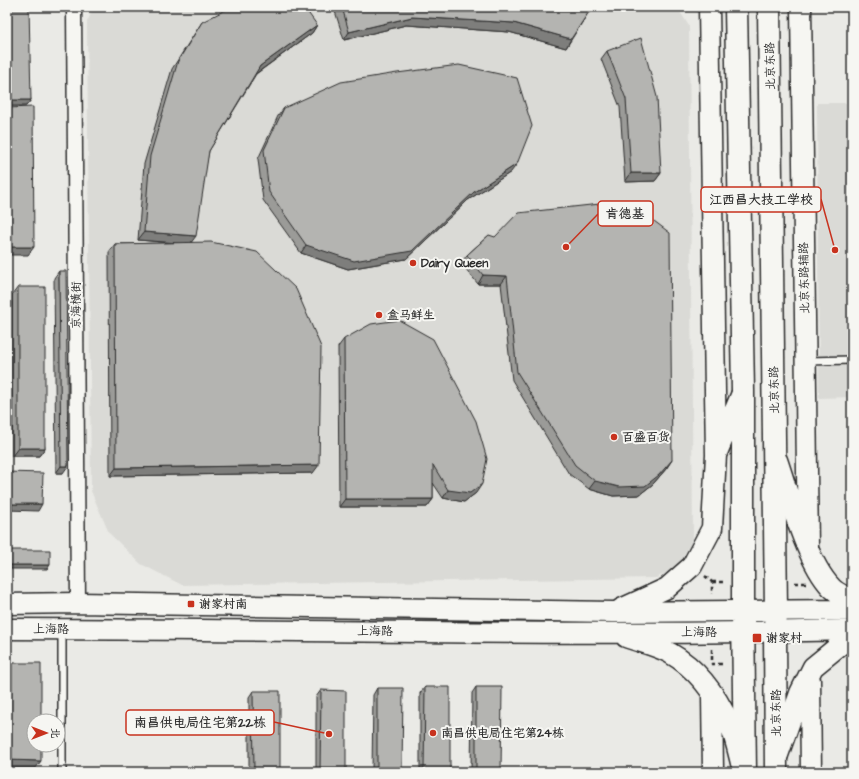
<svg xmlns="http://www.w3.org/2000/svg" width="859" height="779" viewBox="0 0 859 779" font-family="'Architects Daughter','LXGW WenKai TC',sans-serif">
<style>
.built{fill:#dadad6}
.lines{fill:none;stroke-linecap:round;stroke-linejoin:round}
.lane-casing{stroke:#2b2b2b;stroke-width:10}
.street-casing{stroke:#2b2b2b;stroke-width:17}
.secondary-casing{stroke:#2b2b2b;stroke-width:23}
.primary-casing{stroke:#2b2b2b;stroke-width:25}
.path{stroke:#2b2b2b;stroke-width:2.5;stroke-dasharray:4 3;stroke-linecap:butt}
.lane{stroke:#f6f6f2;stroke-width:7}
.street{stroke:#f6f6f2;stroke-width:14}
.secondary{stroke:#f6f6f2;stroke-width:20}
.primary{stroke:#f6f6f2;stroke-width:22}
.wall{fill:#9b9b98;stroke:#2b2b2b}
.shaded-wall{fill:#7e7e7c;stroke:#2b2b2b}
.building{fill:#b4b4b1;stroke:#2b2b2b}
.poi-dot{fill:#c8321e;stroke:#f6f6f2;stroke-width:1.5}
.labels{text-anchor:middle;stroke-width:4;stroke-linejoin:round;paint-order:stroke}
.street-label{font-size:12px;fill:#2b2b2b;stroke:#f6f6f2}
.poi-label{font-size:12px;font-weight:bold;fill:#2b2b2b;stroke:#f6f6f2;text-anchor:start}
.leader{fill:none;stroke:#c8321e;stroke-width:1.5}
.callout-dot{fill:#c8321e;stroke:#f6f6f2;stroke-width:1.5}
.callout{fill:#f6f6f2;stroke:#c8321e;stroke-width:1.5}
.callout-label{font-size:13px;text-anchor:middle;font-weight:bold;fill:#2b2b2b}
</style>
<rect width="100%" height="100%" fill="#eaeae6"/>
<filter id="ink" filterUnits="userSpaceOnUse"><feTurbulence type="fractalNoise" baseFrequency=".025" numOctaves="2"/><feDisplacementMap in="SourceGraphic" scale="8" xChannelSelector="R" yChannelSelector="G"/><feConvolveMatrix kernelMatrix="1 2 1 2 8 2 1 2 1" color-interpolation-filters="sRGB"/></filter>
<g filter="url(#ink)">
<path class="built" d="M94,7h583l12,19 4,513 -16,29 -21,10 -474,7 -41,-21 -32,-31 -18,-42 -4,-469z
M817,103h35v294l-33,1z"/>
<g class="lines">
<defs>
<path id="lane" d="M806,361l46,-1
M62,772v-141"/>
<path id="street" d="M74,7l4,596"/>
<path id="secondary" d="M709,7l7,448
M801,7l7,541
M777,460c12,35 29,101 54,127 5,6 14,9 21,13
M7,604l71,-1 535,9 239,-2
M621,609l46,-21 25,-22 20,-38 4,-73 26,-62
M7,629c282,0 563,8 845,1
M626,637c14,5 31,9 44,16 28,16 47,43 60,72 5,12 8,26 11,38
M810,680l1,92
M712,694l1,78
M778,755l22,-62 13,-26 27,-22 12,-6"/>
<path id="primary" d="M736,7l7,384v221l2,160
M769,7l7,604 -1,21 1,140"/>
</defs>
<use href="#lane" class="lane-casing"/>
<use href="#street" class="street-casing"/>
<use href="#secondary" class="secondary-casing"/>
<use href="#primary" class="primary-casing"/>
<path class="path" d="M705,576l7,6v12
M712,582h14
M795,583h11
M712,649v15h13"/>
<use href="#lane" class="lane"/>
<use href="#street" class="street"/>
<use href="#secondary" class="secondary"/>
<use href="#primary" class="primary"/>
</g>
<path class="wall" d="M7,7l24,93 -5,6h-19z
M335,7h257l-26,41 -57,-16 -103,-7 -62,15 -10,-32z
M202,22l115,3 -5,8 -56,41 -47,77 -18,91 122,231 -203,3 -1,-224 6,-8 59,-1 -36,-3 6,-76 28,-95z
M607,51l54,122 -6,8 -30,1 -5,-75 -19,-48z
M284,108l227,64 -43,28 -62,59 -58,10 -47,-16 -38,-53 -5,-41 20,-43z
M489,235l183,225 -6,9 -13,15 -14,11 -26,1 -24,-7 -20,-15 -57,-94 -11,-96h-23l-17,-21 6,-8z
M59,271l4,202h-7l-2,-195z
M18,287l27,161 -6,8h-27v-161z
M344,339l132,154 -12,9 -21,-4 -10,-15v16l-6,8h-88l-1,-160z
M425,687l25,85h-30v-79z
M476,687l25,85h-30l1,-79z
M377,688l25,84h-30l1,-77z
M321,690l25,82h-30v-75z
M253,691l27,81h-31v-75z"/>
<path class="shaded-wall" d="M412,17l102,6 57,16 -5,9 -57,-16 -103,-7 -62,15 5,-8z
M317,25l-5,8 -58,42 6,-9z
M8,100h23l-5,6h-19v-4z
M517,164l-6,8 -43,28 -62,59 -58,10 -47,-16 5,-8 168,-53z
M631,173h30l-6,8 -30,1z
M144,232l52,4 -6,8 -52,-4z
M7,247h27l-6,8h-21z
M483,275l24,1 -6,8h-23z
M18,448h27l-6,8h-27z
M672,460l-6,9 -13,15 -14,11 -26,1 -24,-7 6,-8z
M319,465l-6,8 -203,3 6,-8z
M61,466h7l-5,7h-7z
M482,484l-6,9 -12,9 -21,-4 5,-8z
M345,499h88l-6,8h-88z
M7,504h35l-4,7 -31,-1z
M7,565h43l-3,4h-40z
M7,760l34,1 -6,8h-28z"/>
<path class="building" d="M7,7h22l2,93h-23z
M231,7h73l13,18 -57,41 -51,85 -13,85 -52,-4 6,-76 28,-95 24,-39z
M342,7h250l-21,32 -57,-16 -102,-6 -63,15z
M641,38l16,59 4,76h-30l-5,-74 -19,-48z
M459,65l58,13 15,48 -15,38 -43,28 -62,59 -58,10 -48,-16 -37,-53 -5,-42 20,-42 57,-26 56,-9z
M33,107l1,140h-27v-139z
M600,204l42,8 28,21 2,227 -13,15 -14,11 -26,1 -24,-6 -20,-16 -58,-93 -10,-96 -24,-1 -16,-20 22,-20 6,2 23,-24z
M211,242l46,10 39,37 25,58 -2,118 -203,3 -1,-224z
M59,271h7l2,195h-7z
M18,287h27v161h-27z
M399,320l34,19 43,82 11,38 -5,25 -12,9 -22,-3 -15,-25v34h-88l-1,-160 27,-15z
M7,472l36,1 -1,31h-35z
M7,550h43v15h-43z
M7,663h34v58h-7v24h7v16l-34,-1z
M425,687h25v85h-26z
M476,687h26l-1,85h-25z
M377,688h26l-1,84h-25z
M321,690l25,1v81h-26z
M253,691h27v81h-26z"/>
</g>
<g class="poi-dot">
<circle cx="413" cy="263" r="4"/>
<circle cx="379" cy="315" r="4"/>
<circle cx="614" cy="437" r="4"/>
<rect x="187" y="600" width="8" height="8" rx="2"/>
<rect x="752" y="633" width="10" height="10" rx="2"/>
<circle cx="433" cy="733" r="4"/>
</g>
<g class="labels">
<g class="street-label">
<text transform="translate(770 66) rotate(-91)" y="4">北京东路</text>
<text transform="translate(804 278) rotate(-91)" y="4">北京东路辅路</text>
<text transform="translate(76 305) rotate(-90)" y="4">京海横街</text>
<text transform="translate(774 390) rotate(-91)" y="4">北京东路</text>
<text x="51" y="633">上海路</text>
<text x="375" y="635">上海路</text>
<text x="699" y="636">上海路</text>
<text transform="translate(776 713) rotate(-90)" y="4">北京东路</text>
</g>
<g class="poi-label">
<text x="421" y="267">Dairy Queen</text>
<text x="387" y="319">盒马鲜生</text>
<text x="622" y="441">百盛百货</text>
<text x="199" y="608">谢家村南</text>
<text x="766" y="642">谢家村</text>
<text x="441" y="737">南昌供电局住宅第24栋</text>
</g>
</g>
<path class="leader" d="M835 250L821 199M566 247L598 214M329 734L274 722"/>
<g class="callout-dot">
<circle cx="835" cy="250" r="4"/>
<circle cx="566" cy="247" r="4"/>
<circle cx="329" cy="734" r="4"/>
</g>
<g class="callout">
<rect x="701" y="187" width="120" height="25" rx="4"/>
<rect x="598" y="201" width="55" height="25" rx="4"/>
<rect x="126" y="710" width="148" height="25" rx="4"/>
</g>
<g class="callout-label">
<text x="761" y="204">江西昌大技工学校</text>
<text x="625" y="218">肯德基</text>
<text x="200" y="727">南昌供电局住宅第22栋</text>
</g>
<rect width="859" height="779" fill="none" stroke="#f6f6f2" stroke-width="24"/>
<rect x="12" y="12" width="835" height="755" fill="none" stroke="#2b2b2b" stroke-width="1.5" filter="url(#ink)"/>
<g transform="translate(46 733) rotate(90)"><circle r="19" fill="#f6f6f2" stroke="#a5a5a2"/>
<path d="M0-3L7 15L0 10L-7 15Z" fill="#c8321e"/>
<text y="-6" font-size="11" font-weight="bold" text-anchor="middle" fill="#2b2b2b">北</text>
</g>
</svg>
